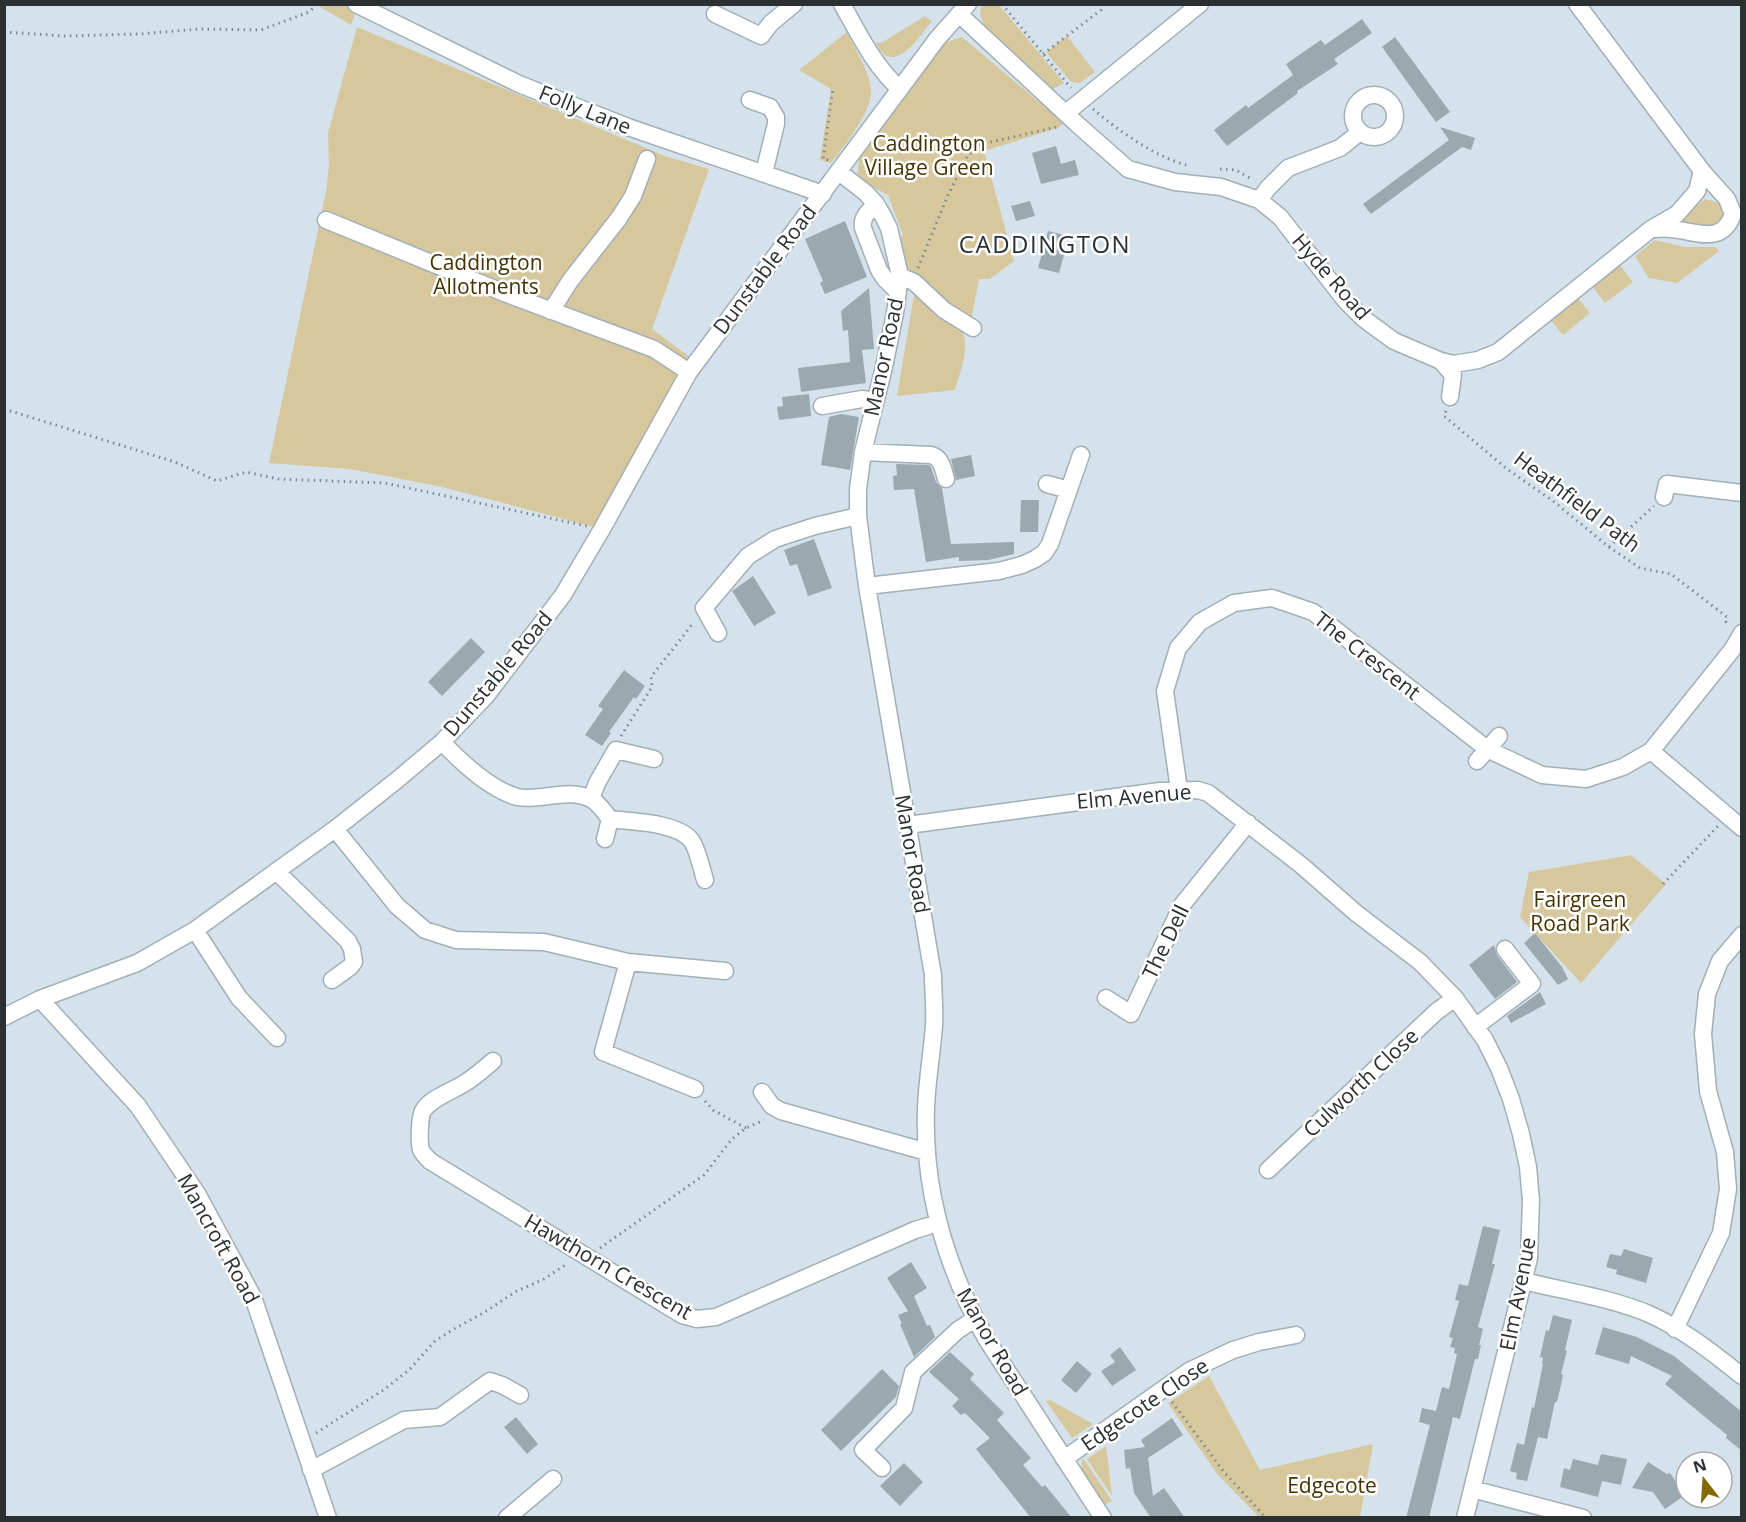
<svg xmlns="http://www.w3.org/2000/svg" width="1746" height="1522" viewBox="0 0 1746 1522" font-family="'Open Sans',sans-serif">
<style>
.green{fill:#d7c79c}
.building{fill:#9ba8b0}
.lines{fill:none;stroke-linecap:round;stroke-linejoin:round}
.minor-casing{stroke:#a1afb7;stroke-width:19}
.path{stroke:#80898f;stroke-width:3;stroke-dasharray:1.5 4.5;stroke-linecap:butt}
.minor{stroke:#fff;stroke-width:16}
.labels{text-anchor:middle;stroke-width:5;stroke-linejoin:round;paint-order:stroke}
.street-label{font-size:21px;fill:#2b3033;stroke:#fff}
.park-label{font-size:21px;fill:#443404;stroke:#fff}
.quarter-label{font-size:24px;letter-spacing:1.5px;fill:#2b3033;stroke:#fff}
</style>
<rect width="100%" height="100%" fill="#d5e2eb"/>
<path class="green" d="M317,5h41l-7,20z
M985,5h14l65,78 -11,6 -68,-61 -5,-14 1,-7z
M925,16l7,5c-13,16 -39,58 -56,22l7,-1z
M357,27l308,129 44,13 -57,160 39,29 -89,171 -160,-42 -92,-18 -81,-6 57,-271 3,-25 -1,-34z
M847,32c8,18 22,38 24,57 2,22 -27,57 -40,74l-11,-3 11,-71 -32,-19z
M1067,36l28,36 -15,11 -9,-1 -25,-30z
M962,37l102,86 -6,5 -74,23 30,110 -24,18h-11l-7,37 -8,2 -61,-51 -8,-24 8,-8 -15,-40 -31,-16 2,-20 85,-116z
M1705,199l15,4 8,15 -21,14 -31,-11z
M1655,240l30,7h30l4,4 -42,32 -28,-5 -14,-22z
M1619,264l14,18 -28,21 -13,-17z
M915,289l45,39c12,17 0,43 -5,62l-58,6z
M1576,296l14,17 -27,22 -14,-17z
M1631,855l35,29 -85,99 -61,-66 9,-45z
M1209,1376l51,94 113,-26 -13,73h-101l-41,-42 -50,-72z
M1050,1400l43,24 -21,14 -26,-37z
M1106,1446l6,50 -25,-37z
M1083,1458l29,43 -8,4c-8,-13 -27,-32 -21,-47z"/>
<path class="building" d="M1362,19l10,14 -38,26 4,5 -41,27 1,2 -71,53 -13,-16 32,-25 2,3 45,-33 -7,-11 35,-24 4,5z
M1395,37l55,75 -14,10 -54,-75z
M1440,127l35,11 -4,12 -9,-3 -91,67 -8,-10 86,-64z
M1056,146l5,18 14,-4 4,15 -38,9 -9,-31z
M1030,201l5,15 -19,5 -5,-15z
M845,221l22,56 -42,17 -5,-11 3,-2 -18,-42z
M1048,231l16,4 -5,19 5,1 -5,18 -21,-5z
M869,288l5,61 -12,1 4,33 -65,9 -3,-24 52,-6 -2,-32 -5,1 -2,-20z
M809,394l2,22 -32,4 -2,-13 6,-1 -1,-9z
M841,414l18,3 -9,53 -29,-5 8,-48z
M971,455l4,21 -19,4 -5,-21z
M896,464l33,1 2,2 5,15 6,6 9,56 63,-2v12l-26,6 -29,1v-4l-33,5 -12,-73 -20,1 -1,-14 4,-1z
M1021,500h18l-1,32h-18z
M814,539l18,49 -24,8 -11,-32 -7,2 -6,-16z
M753,576l23,37 -22,13 -22,-35z
M471,638l14,14 -43,44 -14,-14z
M624,670l21,16 -9,13 -2,-2 -25,35 2,1 -9,13 -17,-11 18,-26 -5,-3z
M1535,933l27,34 6,12 -10,6 -34,-42z
M1494,945l3,10 20,27 -22,17 -26,-34z
M1540,992l6,12 -35,19 -4,-7z
M1483,1226l17,4 -8,34h3l-17,63 5,2 -4,16h2l-3,14h-3l-15,60 -7,-2 -24,101h-23l24,-93 -11,-3 3,-14 14,3 6,-24 7,2 8,-35 -3,-1 1,-5 -5,-1 3,-9 -4,-1 10,-36 -4,-1 4,-16 9,2z
M1624,1249l29,9 -7,25 -30,-9 1,-4 -11,-3 4,-13 11,2z
M911,1262l16,26 -13,8 13,30 3,-1 5,12 -21,20 -14,-33h2l-4,-9 10,-4 -21,-33z
M1553,1315l19,5 -7,30 2,1 -6,23 2,1 -3,14 -3,13h-2l-8,37 -9,-2 -11,44 -11,-2 1,-6 -7,-2 7,-28 7,2 8,-38 2,1 9,-44 -1,-1 1,-5 -3,-1 6,-27 3,1z
M1603,1327l34,10 37,19 68,56v39l-16,-13 1,-3 -62,-51 7,-8 -41,-20 -2,8 -34,-10z
M1120,1347l16,23 -24,16 -11,-15 14,-9 -5,-7z
M950,1352l24,22 -4,5 34,34 -7,7 34,38 -8,7 19,22 3,-2 27,33h-41l-55,-69 14,-11 -25,-25 -4,2 -9,-9 7,-7 -30,-27z
M1077,1361l15,13 -16,19 -15,-13z
M882,1369l17,17 -3,11 -55,54 -20,-21z
M516,1417l22,27 -11,10 -23,-27z
M1172,1418l11,17 -35,23 5,38 11,-8 21,30h-34l-17,-25 -4,-25 -4,1 -2,-19 21,-3 -4,-7z
M1601,1454l26,5 -6,26 -19,-4 -4,16 -38,-10 4,-19 6,2 3,-11 25,6z
M1648,1462l19,12 3,-1 15,22 -20,14 -12,-17 -21,-4z
M904,1463l19,19 -23,24 -20,-20z"/>
<g class="lines">
<defs>
<path id="minor" d="M356,4l163,80 109,43 195,67
M842,4c17,30 32,62 58,85
M715,14l46,22 10,-13 23,-19
M959,14l118,110 51,45 47,13 46,5 38,13 21,17 65,83 19,19 30,22 47,20 13,3 24,-4 20,-8 153,-123 26,-15 20,-23 5,-20 -125,-167
M1353 116a21 21 0 1 1 42 0a21 21 0 1 1-42 0Z
M750,100l20,7 6,10v7l-12,49
M1066,113l134,-109
M839,172l27,21 10,11 7,12 6,12 11,48 -5,37 -11,54 -21,85 -5,37v27l9,70 66,389c0,17 2,34 1,51 -2,27 -7,54 -8,82 -3,83 20,160 61,232l116,178
M1259,200l9,-12 20,-20 52,-20 20,-16
M876,204c-7,7 -15,13 -13,24l16,42 6,9 13,13
M326,220l181,74 147,55 35,23
M1651,229c7,0 14,-1 20,0 25,2 51,17 62,-15l-6,-15 -25,-28
M900,276l14,6 30,28 29,18
M551,311l19,-30 49,-63 14,-22 14,-37
M1441,361l12,14 -3,22
M822,406l40,-7 14,2
M863,452l68,3c11,3 12,14 15,24
M1047,484l22,6
M1664,497l3,-13 75,9
M867,586l132,-15 23,-6 13,-6 9,-6 6,-9 31,-89
M718,633l-14,-25 44,-52 27,-17 40,-13 43,-10
M442,742c19,20 47,47 75,55 23,5 51,-10 74,2 8,4 14,14 19,20 22,3 66,3 81,21 6,7 11,30 14,40
M1651,751l91,77
M1477,761l22,-25
M1179,790l-14,-99 13,-43 22,-26 34,-19 38,-5 41,14 174,137 55,26 44,4 37,-12 28,-16 81,-101 10,-17
M591,799l6,-16 19,-33 38,9
M908,825l252,-34 38,-1 10,3 93,72 55,48 64,49 35,36 30,42 14,28 12,31 10,35 7,33 3,33 -2,58 -64,260
M335,829l62,77 28,24 31,10 88,2 84,20 97,9
M605,839l5,-20
M276,871l72,70 4,8 2,13 -4,5 -18,13
M195,930l44,68 38,40
M628,962l-25,90 92,37
M1106,998l25,16 51,-109 66,-82
M40,999l98,107 60,89 55,102 75,221
M4,1017l36,-18 97,-36 58,-33 140,-101 62,-49 45,-38 44,-46 77,-101 39,-66 87,-157 248,-333 31,-35
M1475,1027l57,-43 -27,-35
M493,1061c-8,7 -16,14 -25,20 -14,10 -34,15 -44,28 -5,6 -5,34 -3,41 2,4 6,8 9,11l252,154 15,4 19,-2 199,-87 23,-7
M762,1092l10,14 9,5 146,41
M1268,1170l168,-158 19,-14
M1524,1281c40,10 87,17 125,33 34,15 64,39 93,62
M1675,1329l46,-96 7,-44 -3,-37 -17,-61 -5,-57 4,-40 13,-33 22,-26
M1064,1459l125,-88 44,-21 26,-8 37,-7
M882,1468l-19,-18 41,-42 9,-36 45,-42 17,-11
M311,1470l93,-50 36,-3 50,-36 12,4 18,10
M1472,1489l111,29
M507,1518l46,-39"/>
</defs>
<use href="#minor" class="minor-casing"/>
<path class="path" d="M1002,4l69,84
M4,32l61,4 74,-2 61,-5 61,1 48,-18 8,-8
M1043,54l58,-44 2,-6
M1093,109c26,22 63,49 97,57
M828,160l-5,-1 10,-71
M1220,169l16,1 17,10
M918,268l30,-73 20,-40 14,-11 75,-17
M4,409l171,53 42,19 29,-9 32,7 107,4 202,43
M1446,411l-2,5 63,53 46,32 56,46 31,21 31,6 56,43 -1,5 4,2
M1609,547l45,-41
M621,736l31,-49 -1,-10 43,-55
M1663,884l55,-58
M705,1101l8,9 33,18
M600,1248l104,-73 28,-36 14,-11 18,-8
M1172,1402l52,70 42,46
M316,1433l69,-44 25,-20 25,-28 19,-12 31,-17 30,-20 29,-13 24,-16"/>
<use href="#minor" class="minor"/>
</g>
<g class="labels">
<g class="street-label">
<text transform="translate(585 110) rotate(22)" y="7">Folly Lane</text>
<text transform="translate(765 270) rotate(-53)" y="7">Dunstable Road</text>
<text transform="translate(1331 277) rotate(49)" y="7">Hyde Road</text>
<text transform="translate(884 357) rotate(-78)" y="7">Manor Road</text>
<text transform="translate(1577 502) rotate(37)" y="7">Heathfield Path</text>
<text transform="translate(1367 656) rotate(38)" y="7">The Crescent</text>
<text transform="translate(498 674) rotate(-50)" y="7">Dunstable Road</text>
<text transform="translate(1134 797) rotate(-5)" y="7">Elm Avenue</text>
<text transform="translate(912 854) rotate(80)" y="7">Manor Road</text>
<text transform="translate(1166 942) rotate(-64)" y="7">The Dell</text>
<text transform="translate(1361 1083) rotate(-43)" y="7">Culworth Close</text>
<text transform="translate(218 1239) rotate(61)" y="7">Mancroft Road</text>
<text transform="translate(608 1267) rotate(30)" y="7">Hawthorn Crescent</text>
<text transform="translate(1518 1294) rotate(-79)" y="7">Elm Avenue</text>
<text transform="translate(992 1342) rotate(60)" y="7">Manor Road</text>
<text transform="translate(1145 1405) rotate(-34)" y="7">Edgecote Close</text>
</g>
<g class="park-label">
<text x="929" y="151">Caddington<tspan x="929" dy="24">Village Green</tspan></text>
<text x="486" y="270">Caddington<tspan x="486" dy="24">Allotments</tspan></text>
<text x="1580" y="907">Fairgreen<tspan x="1580" dy="24">Road Park</tspan></text>
<text x="1332" y="1493">Edgecote</text>
</g>
<g class="quarter-label">
<text x="1045" y="253">CADDINGTON</text>
</g>
</g>
<rect width="1746" height="1522" fill="none" stroke="#2b3033" stroke-width="12"/>
<g transform="translate(1704 1480) rotate(343)"><circle r="28" fill="#ffffff" stroke="#aaacad" stroke-width="1.5"/>
<path d="M0-4.5L10 22L0 15L-10 22Z" fill="#856801"/>
<text y="-9" font-size="16" font-weight="bold" text-anchor="middle" fill="#2b3033">N</text>
</g>
</svg>
